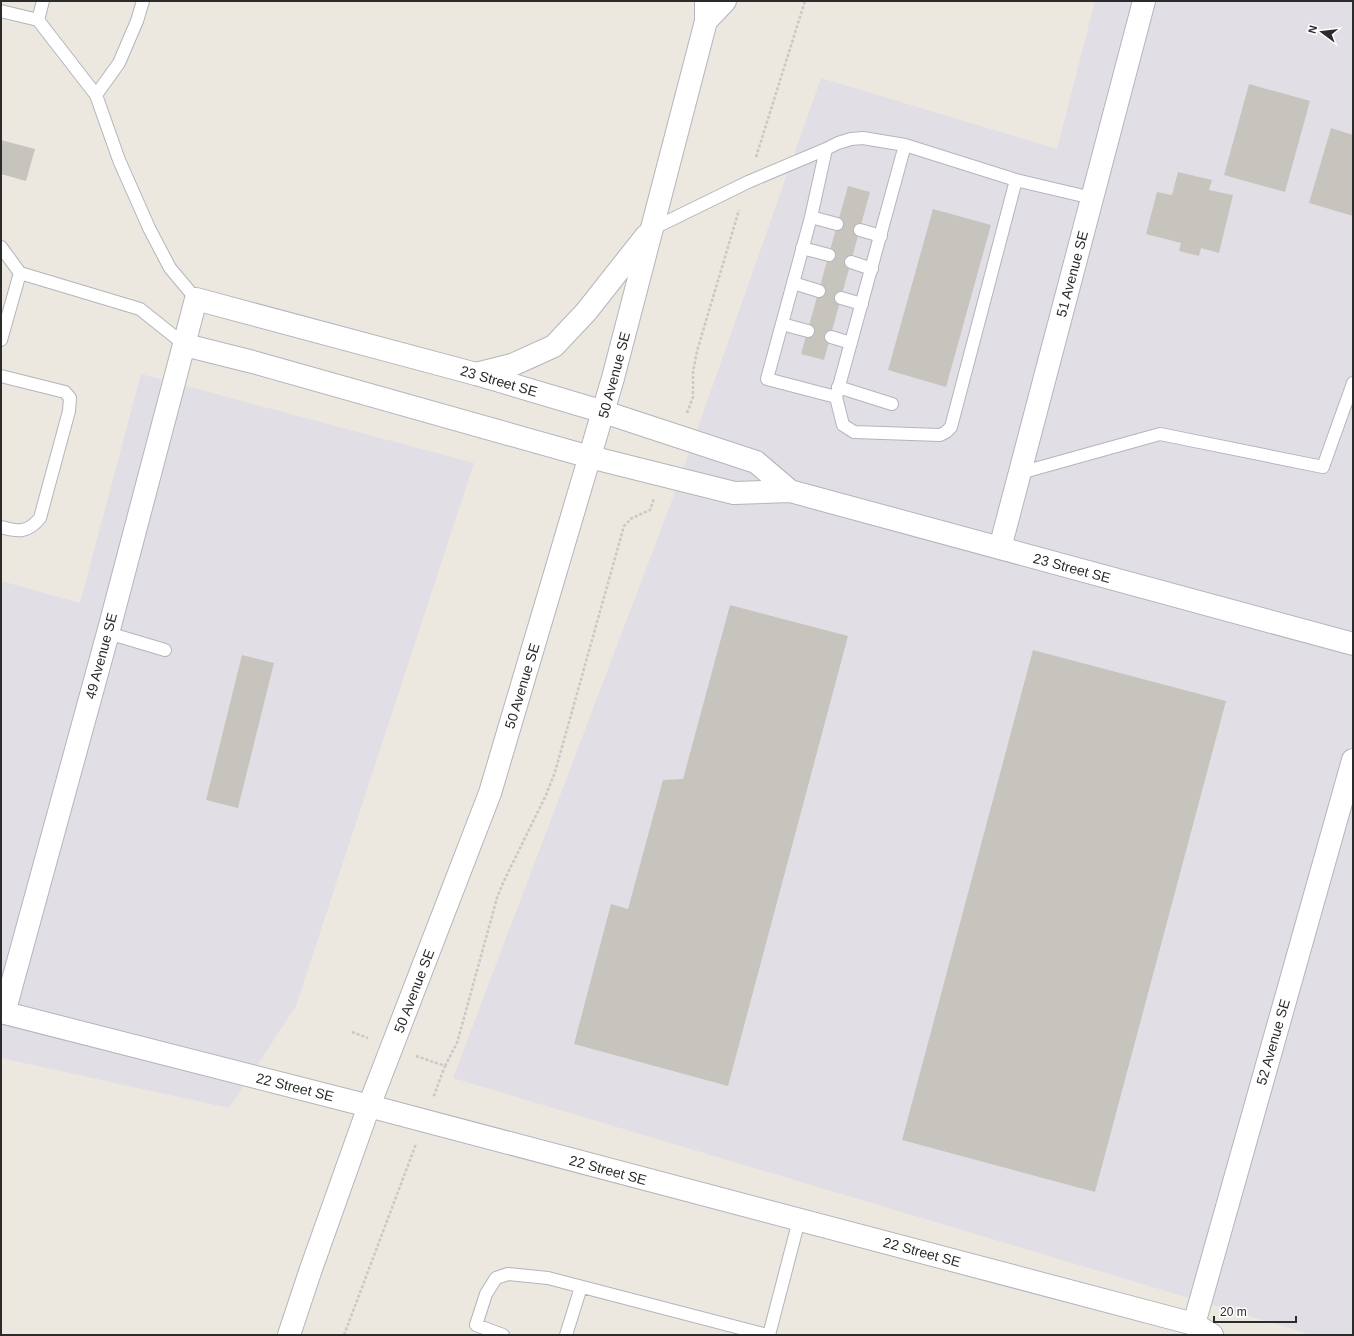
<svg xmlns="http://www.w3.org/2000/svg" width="1354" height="1336" viewBox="0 0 1354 1336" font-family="Helvetica,sans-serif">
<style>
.industrial{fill:#e1dfe5}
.building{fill:#c7c4be}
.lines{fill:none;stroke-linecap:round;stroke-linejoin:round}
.service-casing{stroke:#b3b5bd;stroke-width:14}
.minor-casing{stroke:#b3b5bd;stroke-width:24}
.tertiary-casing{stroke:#b3b5bd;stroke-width:24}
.path{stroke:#c8c8c8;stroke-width:2.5;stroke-dasharray:3 2;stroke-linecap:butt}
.service{stroke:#fff;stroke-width:12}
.minor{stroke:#fff;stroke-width:22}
.tertiary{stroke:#fff;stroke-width:22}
.labels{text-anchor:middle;stroke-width:3.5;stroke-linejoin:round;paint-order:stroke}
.street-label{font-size:14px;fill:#2b2b2b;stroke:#fff}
</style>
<rect width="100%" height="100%" fill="#ece7df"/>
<path class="industrial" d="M1095,1h258v1334h-45l-5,-3 -850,-254 224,-591 144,-409 236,71z
M141,374l333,89 -178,543 -67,102 -228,-50v-477l79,22z"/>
<path class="building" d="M1249,84l61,17 -25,91 -61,-17z
M1331,128l22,7v81l-44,-13z
M1,140l34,9 -9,32 -25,-7z
M1178,172l34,8 -3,10 24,5 -14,58 -18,-5 -2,8 -20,-5 2,-8 -35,-9 11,-42 15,3z
M848,186l22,6 -46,168 -23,-6z
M933,209l58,16 -45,162 -58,-17z
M730,605l118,31 -120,450 -154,-42 37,-140 17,5 35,-129 20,-1z
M1033,650l193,51 -131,491 -193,-52z
M242,655l32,8 -36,145 -32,-8z"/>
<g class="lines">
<defs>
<path id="service" d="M1,11l37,9 58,75 23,65 30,68 21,40 26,31
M38,20l5,-19
M96,95l23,-32 18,-42 6,-20
M905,145l-69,252 7,28 11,7 86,3 6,-3 5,-5 65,-247
M826,149l-15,68 -44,162 69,18
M811,217l26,7
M652,229l96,-47 78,-33 12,-6 13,-4 12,-1 42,7 111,35 76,18
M860,230l21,6
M1,247l19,26 120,36 45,36
M802,248l27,7
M851,262l21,7
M793,283l26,8
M841,298l21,6
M782,324l26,7
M831,337l20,6
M1,340l19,-67
M1,376l64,16 5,6 -1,13 -29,107c-12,15 -22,14 -39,9
M838,387l54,17
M1020,473l140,-39 163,33 30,-84
M108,633l57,17
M503,1335l-27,-10 10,-31 10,-16 12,-4 40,4 219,57
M566,1335l15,-48
M769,1335l30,-115"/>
<path id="minor" d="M185,345l68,17 337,95 144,36 56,-2 563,153
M1000,548l144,-547
M1,1012l368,94 825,218 18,11
M4,1013l104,-380 88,-334 280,75 128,38 152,50 34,29
M1194,1324l159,-564"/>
<path id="tertiary" d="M706,21l19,-20
M476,374l36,-9 42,-19 32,-34 60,-76
M289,1335l22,-66 58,-163 121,-313 123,-415 93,-357v-20"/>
</defs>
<use href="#service" class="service-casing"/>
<use href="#minor" class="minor-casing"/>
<use href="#tertiary" class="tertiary-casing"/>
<path class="path" d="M756,157l49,-156
M687,413l6,-16v-25l4,-21 42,-141
M352,1032l16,6
M416,1056l29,10 -12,32
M445,1066l12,-23 40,-145 6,-15 43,-88 9,-23 69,-246 8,-8 18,-8 4,-12
M344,1335l72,-191"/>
<use href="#service" class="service"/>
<use href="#minor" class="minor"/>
<use href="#tertiary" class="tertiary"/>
</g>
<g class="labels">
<g class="street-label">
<text transform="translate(1072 274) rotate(-75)" y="5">51 Avenue SE</text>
<text transform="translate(614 375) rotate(-75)" y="5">50 Avenue SE</text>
<text transform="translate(499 381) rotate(16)" y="5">23 Street SE</text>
<text transform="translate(1072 568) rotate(15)" y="5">23 Street SE</text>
<text transform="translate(101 656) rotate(-75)" y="5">49 Avenue SE</text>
<text transform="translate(522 686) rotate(-73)" y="5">50 Avenue SE</text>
<text transform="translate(414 991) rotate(-69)" y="5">50 Avenue SE</text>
<text transform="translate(1273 1042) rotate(-74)" y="5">52 Avenue SE</text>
<text transform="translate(295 1087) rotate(14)" y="5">22 Street SE</text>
<text transform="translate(608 1170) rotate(15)" y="5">22 Street SE</text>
<text transform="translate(922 1252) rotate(15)" y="5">22 Street SE</text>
</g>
</g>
<rect width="1354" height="1336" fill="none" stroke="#2b2b2b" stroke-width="4"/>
<g transform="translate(1322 32) rotate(285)" stroke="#ffffff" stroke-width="3" paint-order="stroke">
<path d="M0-3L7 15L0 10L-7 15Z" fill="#2b2b2b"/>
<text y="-6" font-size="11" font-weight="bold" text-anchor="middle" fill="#2b2b2b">N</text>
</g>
<path d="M1214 1316v6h82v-6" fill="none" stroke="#2b2b2b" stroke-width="2"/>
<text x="1220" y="1316" font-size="12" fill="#2b2b2b" stroke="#ffffff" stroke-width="3" paint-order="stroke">20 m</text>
</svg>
